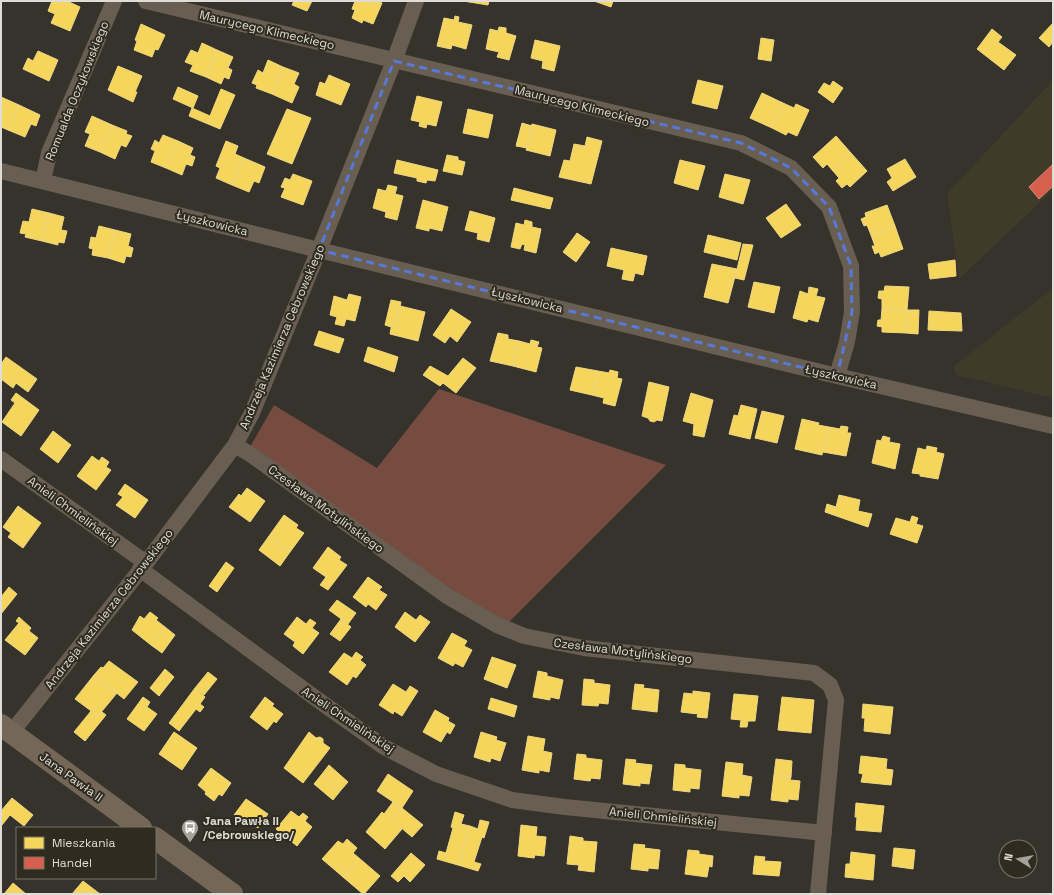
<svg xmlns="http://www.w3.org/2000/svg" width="1054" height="895" viewBox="0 0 1054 895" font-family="'Space Grotesk',sans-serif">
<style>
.built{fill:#403a29}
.green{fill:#754c3f}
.homes{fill:#f6d55c;stroke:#efd780}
.shops{fill:#d6604d;stroke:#d98676}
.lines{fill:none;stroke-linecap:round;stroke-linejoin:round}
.street{stroke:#695e52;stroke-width:16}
.secondary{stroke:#746758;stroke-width:22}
.marked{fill:none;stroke:#5779d7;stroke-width:3;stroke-dasharray:8 5;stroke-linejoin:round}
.labels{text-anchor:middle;stroke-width:4;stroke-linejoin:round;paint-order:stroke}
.street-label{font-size:12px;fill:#dfddd5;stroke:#2f2b1f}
.poi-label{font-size:12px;font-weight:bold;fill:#dfddd5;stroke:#2f2b1f;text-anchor:start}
</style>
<rect width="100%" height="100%" fill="#35332c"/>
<path class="built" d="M1053,80v110l-94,89 -12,-85z
M1053,288v110l-97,-23 -2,-9z"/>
<path class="green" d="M439,389l227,76 -158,158 -54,-31 -208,-138 28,-49 103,63z"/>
<path class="homes" d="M52,1h15l13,6 -10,24 -19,-8 4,-9 -7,-3z
M294,1h18l-5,10 -15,-6z
M355,1h22l5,2 -9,21 -10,-4 -1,3 -10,-5 3,-8 -3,-1z
M463,1h26l-1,4z
M594,1h19l-2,6z
M455,16l4,1 -1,5 14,3 -6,24 -14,-4 -1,4 -14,-3 7,-28 10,2z
M1053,23v19l-4,5 -10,-9z
M141,24l24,11 -7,15 -3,-1 -3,8 -18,-7 3,-9 -2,-1z
M499,27l7,1v5l10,3 -7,24 -12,-3 2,-5 -13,-3 4,-20 8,2z
M992,29l10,8 -4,5 18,13 -12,15 -27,-21z
M761,38l13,2 -3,21 -13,-2z
M535,40l25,6 -6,25 -12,-3 1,-7 -12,-3z
M202,43l15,7 -11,27 -16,-6 3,-6 -8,-3 6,-12 7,3z
M217,50l16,7 -5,11 4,2 -3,9 -5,-2 -3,7 -15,-7z
M38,51l20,9 -9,21 -26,-12 5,-11 5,3z
M268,60l15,7 -11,27 -16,-6 1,-3 -5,-2 6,-13 5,3z
M118,66l24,10 -7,16h2l-4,10 -25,-12z
M283,67l16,6 -5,11 5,3 -7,16 -20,-9z
M329,75l21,9 -9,21 -25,-10 4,-13 5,2z
M698,80l25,6 -6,23 -25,-6z
M833,81l10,7 -10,15 -15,-11 6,-9 6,3z
M178,87l20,9 -5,12 -20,-9z
M221,89l14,6 -15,34 -31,-13 3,-8 18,8z
M762,93l21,10 -11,25 -22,-10z
M417,96l25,6 -6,24 -9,-2 -1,4 -7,-2 1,-4 -9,-2z
M1,97l18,8 -11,25 -7,-3z
M783,103l11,5 2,-4 13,6 -12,26 -9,-4 -2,3 -14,-7z
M19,105l21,10 -4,11 -5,-2 -6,13 -17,-7z
M287,109l24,9 -19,46 -25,-10z
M468,109l25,6 -5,23 -25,-5z
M92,116l20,9 -12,27 -15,-6 5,-12 -5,-2z
M522,123l10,3 -5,22 -11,-2z
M532,124l24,6 -6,26 -24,-6z
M112,125l15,6 -1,3 6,2 -6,11 -5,-2 -6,14 -15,-7z
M163,135l15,6 -12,27 -15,-6 4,-11 -4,-2 4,-9 4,3z
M836,136l15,17 -18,18 -6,-7 -4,4 -10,-11z
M587,137l15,4 -11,43 -32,-7 5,-17 6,1 4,-17 11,2z
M178,141l15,7 -3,7 5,2 -3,9 -6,-2 -4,11 -16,-7z
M226,141l12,5 -3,8 9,4 -12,27 -16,-7 4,-10 -4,-2z
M851,153l16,18 -17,16 -3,-3 -5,4 -6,-7 3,-3 -6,-7z
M447,155l11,2v3l7,2 -3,13 -19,-4z
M244,158l21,9 -6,16 -5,-2 -5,11 -17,-7z
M905,159l11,18 -23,14 -6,-9 5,-4 -5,-9z
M397,160l41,10 -3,11 -8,-1 -1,3 -9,-2v-3l-23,-5z
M680,160l25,6 -7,24 -24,-7z
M293,174l19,7 -9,24 -22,-8 4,-9 -4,-1 4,-9 5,2z
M725,174l25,6 -7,24 -24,-7z
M388,185l9,2 -2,7 8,2 -6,24 -12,-3 1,-5 -13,-4 5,-19 8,2z
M514,188l39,10 -3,11 -39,-9z
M423,200l25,7 -6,24 -13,-3v3l-13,-3z
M786,204l15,21 -20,13 -15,-20z
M887,205l8,21 -24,9 -4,-10 -3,1 -3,-7 5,-2 -1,-4z
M32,209l17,4 -7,28 -17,-4 1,-3 -6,-1 3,-12 6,1z
M470,211l25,7 -6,24 -12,-3 1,-6 -13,-3z
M49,213l15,4 -3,13 6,1 -3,12 -6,-1v3l-16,-4z
M525,220l7,2v5l9,2 -5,24 -12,-3 1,-5 -3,-1 -2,5 -9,-2 5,-24 8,2z
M99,226l16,4 -7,28 -16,-3 1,-6 -4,-1 2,-11 5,1z
M895,226l8,23 -22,8 -2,-5 -4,2 -3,-8h3l-4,-11z
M115,230l16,4 -3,12 5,2 -2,9 -5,-1 -2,7 -16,-5z
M577,233l13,9 -14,20 -13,-10z
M708,235l33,8 -4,17 -33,-8z
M743,244l10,1 -9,35 -9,-2z
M611,248l36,8 -4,19 -8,-2 -2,8 -11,-2 2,-9 -17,-4z
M955,260l1,16 -26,3 -2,-15z
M712,264l25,5 -9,34 -24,-6z
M754,282l26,5 -6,26 -26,-6z
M885,286l24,1 -2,23 -25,-1v-10l-4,-1 1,-7h5z
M809,287l9,2 -2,7 9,2 -7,24 -10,-3 -1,3 -14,-4 7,-27 8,3z
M349,294l12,3 -6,24 -9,-2 -2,7 -9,-2 2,-7 -7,-2 4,-19 13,4z
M391,300l10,2 -5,22 -4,-1 -1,4 -6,-2z
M400,306l25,6 -7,29 -28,-7 2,-11 4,1z
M451,309l20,13 -14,20 -7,-6 -5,7 -12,-8z
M882,309l25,1 -1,23 -24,-1v-5l-5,-1 1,-6h3z
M907,310h12l-1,24 -12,-1z
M929,311l32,2 1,18 -34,-1z
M319,331l25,8 -5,14 -25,-8z
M498,333l10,2v4l11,2 -6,25 -23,-5z
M531,340l8,2 -2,5 5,1 -6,24 -23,-6 6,-25 11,3z
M368,347l30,10 -4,15 -30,-11z
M6,357l31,22 -9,13 -12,-9 -3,5 -12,-9v-15z
M463,358l13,10 -20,25 -13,-10 -3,3 -17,-11 7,-9 18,10z
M576,367l22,4 -6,24 -22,-5z
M610,370l8,2 -1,6 5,1 -7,27 -12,-3 1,-5 -12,-3 6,-24 11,2z
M649,382l20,5 -7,34 -5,-1 -3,2 -4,-1 -2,-3 -6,-2z
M16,393l23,17 -18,26 -19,-14 13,-19 -4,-3z
M691,393l22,7 -9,37 -11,-2 1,-11 -11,-3z
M741,405l16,4 -7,30 -21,-5 5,-19 4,1z
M762,411l22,5 -7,27 -22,-5z
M802,419l17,4 -1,2 11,2 -7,28 -27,-6z
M841,426l7,1 -1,6h4l-5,23 -23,-4 6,-25 11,2z
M53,431l18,14 -13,18 -18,-14z
M883,436l7,2 -1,4 11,2 -5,25 -23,-6 5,-23 4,1z
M927,446l10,2 -1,4 8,2 -6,25 -18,-3v-2l-8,-1 6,-25 8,2z
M92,456l7,5 3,-4 7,5 -3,5 5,3 -15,20 -19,-14z
M125,484l23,16 -13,18 -19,-13 7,-8 -5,-3z
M247,488l18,13 -15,21 -21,-15 10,-13 2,2z
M839,495l21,5 -2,11 14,3 -4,13 -43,-15 2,-8 9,3z
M18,506l23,17 -18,25 -15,-11 3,-4 -8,-6z
M284,515l14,10 -2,3 8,5 -14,19 -21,-16z
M912,516l6,2 -2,6 7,2 -6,17 -27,-9 6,-16 14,4z
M269,536l21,16 -10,14 -21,-16z
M328,547l13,10 -2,3 8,5 -19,25 -8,-5 6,-8 -13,-9z
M226,562l8,6 -17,24 -8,-6z
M368,577l14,10 -3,3 8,5 -11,15 -8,-6 -2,3 -13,-10z
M9,587l8,7 -16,20v-17z
M337,600l19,13 -8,11 -19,-14z
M150,612l8,6 -2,2 9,7 -14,18 -19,-15 8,-14 4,3z
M405,612l11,8 4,-5 10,7 -15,20 -20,-15z
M19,617l12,11 -2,3 9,7 -13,17 -20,-15 14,-17 -3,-2z
M297,617l9,7 4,-5 6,4 -4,5 7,5 -16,21 -10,-8 2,-4 -11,-8z
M341,619l10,8 -11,14 -10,-7z
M165,627l10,8 -13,18 -11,-8z
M452,633l15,8 -3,5 8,4 -9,17 -8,-4 -2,3 -15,-8z
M356,652l7,5 -3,3 6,5 -10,13 -3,-2 -6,9 -18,-13 15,-19 8,5z
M492,657l24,8 -9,23 -23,-9z
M109,661l29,21 -14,17 -30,-24 7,-8 2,1z
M165,669l9,8 -15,19 -9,-8z
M538,671l9,2v3l16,4 -4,19 -9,-2v3l-17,-3z
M208,672l9,7 -13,16 -9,-7z
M94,675l23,18 -19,23 -23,-17z
M584,679l10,1v3l16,2 -2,19 -9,-1 -1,3 -16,-1z
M393,684l13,8 4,-6 8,5 -16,25 -8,-5 -1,3 -14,-9z
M635,684l9,1 -1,3 16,2 -2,22 -25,-3z
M195,688l10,9 -5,7 4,3 -4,5 -4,-3 -17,22 -10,-8z
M693,691l17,2 -3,25 -10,-1 1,-3 -17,-2 3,-19 9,1z
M734,694l24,2 -3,25h-7l-1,6h-7l1,-7 -10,-1z
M143,697l7,5 -3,5 10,7 -13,17 -17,-12z
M265,697l9,7 -2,2 11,8 -7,9 -2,-2 -7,9 -17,-13z
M782,697l32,3 -3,33 -33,-3z
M491,698l26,8 -3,11 -26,-8z
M863,704l30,3 -3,27 -26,-3 1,-13h-3z
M435,710l14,8 -1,3 7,4 -5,9 -3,-2 -6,10 -18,-10z
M91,711l7,5 4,-4 4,3 -21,26 -11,-9z
M174,732l23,16 -15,22 -23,-16z
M309,732l7,6 4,-1 3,2v4l7,5 -27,35 -19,-15z
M481,732l16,5 -1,3 10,3 -6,18 -9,-3 -1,4 -16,-5z
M528,736l17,3 -2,12 9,2 -3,19 -10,-2v3l-17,-3z
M577,754l9,1v3l16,2 -2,19 -9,-1 -1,3 -16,-2z
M861,756l26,3 -1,10 7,1 -2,15 -30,-3 2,-8 -4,-1z
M626,759l10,1 -1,3 17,2 -3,19 -9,-1v3l-17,-2z
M776,759l16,2 -1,16 -17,-2z
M726,762l17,2 -1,11 10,2 -3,19 -10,-1v3l-17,-2z
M675,764l10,1v3l16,2 -2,19 -9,-1v4l-17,-2z
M329,765l19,17 -7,8 -19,-16z
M211,768l20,15 -9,13 -3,-2 -5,7 -9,-7 1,-2 -8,-7z
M322,774l19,16 -8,10 -19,-16z
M388,774l25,17 -11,17 -25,-17z
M774,775l17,2 -1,3 10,1 -2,19 -10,-1v3l-17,-2z
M12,798l21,17 -9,11 -14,-11 -8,10h-1v-14z
M246,799l22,15 -10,14 -13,-10 -2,4 -9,-7z
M393,802l9,6 -10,12 10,9 -17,20 -19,-17 16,-20 2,2z
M856,803l28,3 -3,26 -25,-2 1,-13h-2z
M402,808l21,17 -11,12 -20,-17z
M291,811l8,6 4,-4 5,4 -3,4 7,6 -15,19 -21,-17z
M455,812l9,3 -3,9 9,2 -12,39 -21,-6 2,-8 7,2 7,-25 -2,-1z
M480,820l9,2 -5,16 -2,-1 -8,25 7,2 -3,7 -20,-6 12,-39 8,3z
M521,825l16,2 -1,9 10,1 -2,19 -9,-1 -1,3 -16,-2z
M570,836l13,2v3l14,1 -3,30 -16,-2 1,-5 -12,-1z
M347,839l10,9 -4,5 6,5 -16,19 -21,-18 16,-18 5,3z
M634,844l11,1 -1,3 16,2 -2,19 -10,-1v3l-17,-2z
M894,848l21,2 -2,19 -21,-3z
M688,850l11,1v3l14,2 -1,11 -3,-1 -2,11 -22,-3z
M851,852l24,3 -2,25 -28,-3 1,-13h4z
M411,853l14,12 -15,17 -6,-6 -6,6 -7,-6z
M755,856l10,1 -1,4 17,1 -2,14 -26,-2z
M359,858l21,18 -16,18h-1l-20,-17z
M83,881l17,13h-28z
M13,883l13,11h-22z"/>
<path class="shops" d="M1053,164v22l-14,13 -10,-12z"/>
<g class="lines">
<path class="street" d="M146,1l595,142 50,25 38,39 22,59 1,46 -5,30 -10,34
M1,171l318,79 518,126 216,50
M43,181l6,-28 65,-152
M235,445l18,11 194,140 50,29 27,11 60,12 230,25 16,12 6,15 -18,194
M1,459l145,104
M140,569l178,131 66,47 52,27 76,26 53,7 259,26
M11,733l135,-170 89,-118 17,-32 67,-163 75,-189 22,-60"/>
<path class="secondary" d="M1,725l140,103
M155,838l77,56"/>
</g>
<path class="marked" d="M394,61l347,82 50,25 38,39 22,59 1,46 -15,64 -518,-126z"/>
<defs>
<symbol id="bus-pin" viewBox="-11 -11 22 30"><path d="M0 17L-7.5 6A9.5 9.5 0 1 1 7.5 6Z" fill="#a4a29a" stroke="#2f2b1f"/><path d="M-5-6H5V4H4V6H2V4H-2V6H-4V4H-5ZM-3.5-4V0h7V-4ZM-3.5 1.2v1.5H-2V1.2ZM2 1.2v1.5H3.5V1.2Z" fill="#fff"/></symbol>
</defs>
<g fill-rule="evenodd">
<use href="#bus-pin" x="180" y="818" width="20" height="27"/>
</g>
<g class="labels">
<g class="street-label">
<text transform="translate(267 30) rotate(13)" y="4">Maurycego Klimeckiego</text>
<text transform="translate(77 91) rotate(-68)" y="4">Romualda Oczykowskiego</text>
<text transform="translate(582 106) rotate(14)" y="4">Maurycego Klimeckiego</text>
<text transform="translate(212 223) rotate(14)" y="4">Łyszkowicka</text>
<text transform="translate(527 300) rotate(14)" y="4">Łyszkowicka</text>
<text transform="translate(282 337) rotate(-67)" y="4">Andrzeja Kazimierza Cebrowskiego</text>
<text transform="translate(841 377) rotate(13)" y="4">Łyszkowicka</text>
<text transform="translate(326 509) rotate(36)" y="4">Czesława Motylińskiego</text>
<text transform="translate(73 511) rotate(36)" y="4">Anieli Chmielińskiej</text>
<text transform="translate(109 609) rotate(-52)" y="4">Andrzeja Kazimierza Cebrowskiego</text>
<text transform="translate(623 651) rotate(7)" y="4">Czesława Motylińskiego</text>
<text transform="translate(348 720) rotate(34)" y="4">Anieli Chmielińskiej</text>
<text transform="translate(71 777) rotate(36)" y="4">Jana Pawła II</text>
<text transform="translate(663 817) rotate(6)" y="4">Anieli Chmielińskiej</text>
</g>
<g class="poi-label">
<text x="203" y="825">Jana Pawła II<tspan x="203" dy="14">/Cebrowskiego/</tspan></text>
</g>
</g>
<rect width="1054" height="895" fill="none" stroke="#dfddd5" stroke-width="4"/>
<rect x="16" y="827" width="140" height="52" fill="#2f2b1f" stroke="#757268"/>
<rect x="24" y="837" width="20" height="12" fill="#f6d55c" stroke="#757268"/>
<text x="52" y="847" font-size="12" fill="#dfddd5">Mieszkania</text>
<rect x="24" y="857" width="20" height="12" fill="#d6604d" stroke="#757268"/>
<text x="52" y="867" font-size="12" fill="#dfddd5">Handel</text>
<g transform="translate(1018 859) rotate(281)"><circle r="19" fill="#2f2b1f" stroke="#757268"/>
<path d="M0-3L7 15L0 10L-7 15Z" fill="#a4a29a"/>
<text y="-6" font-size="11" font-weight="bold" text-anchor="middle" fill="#dfddd5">N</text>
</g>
</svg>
